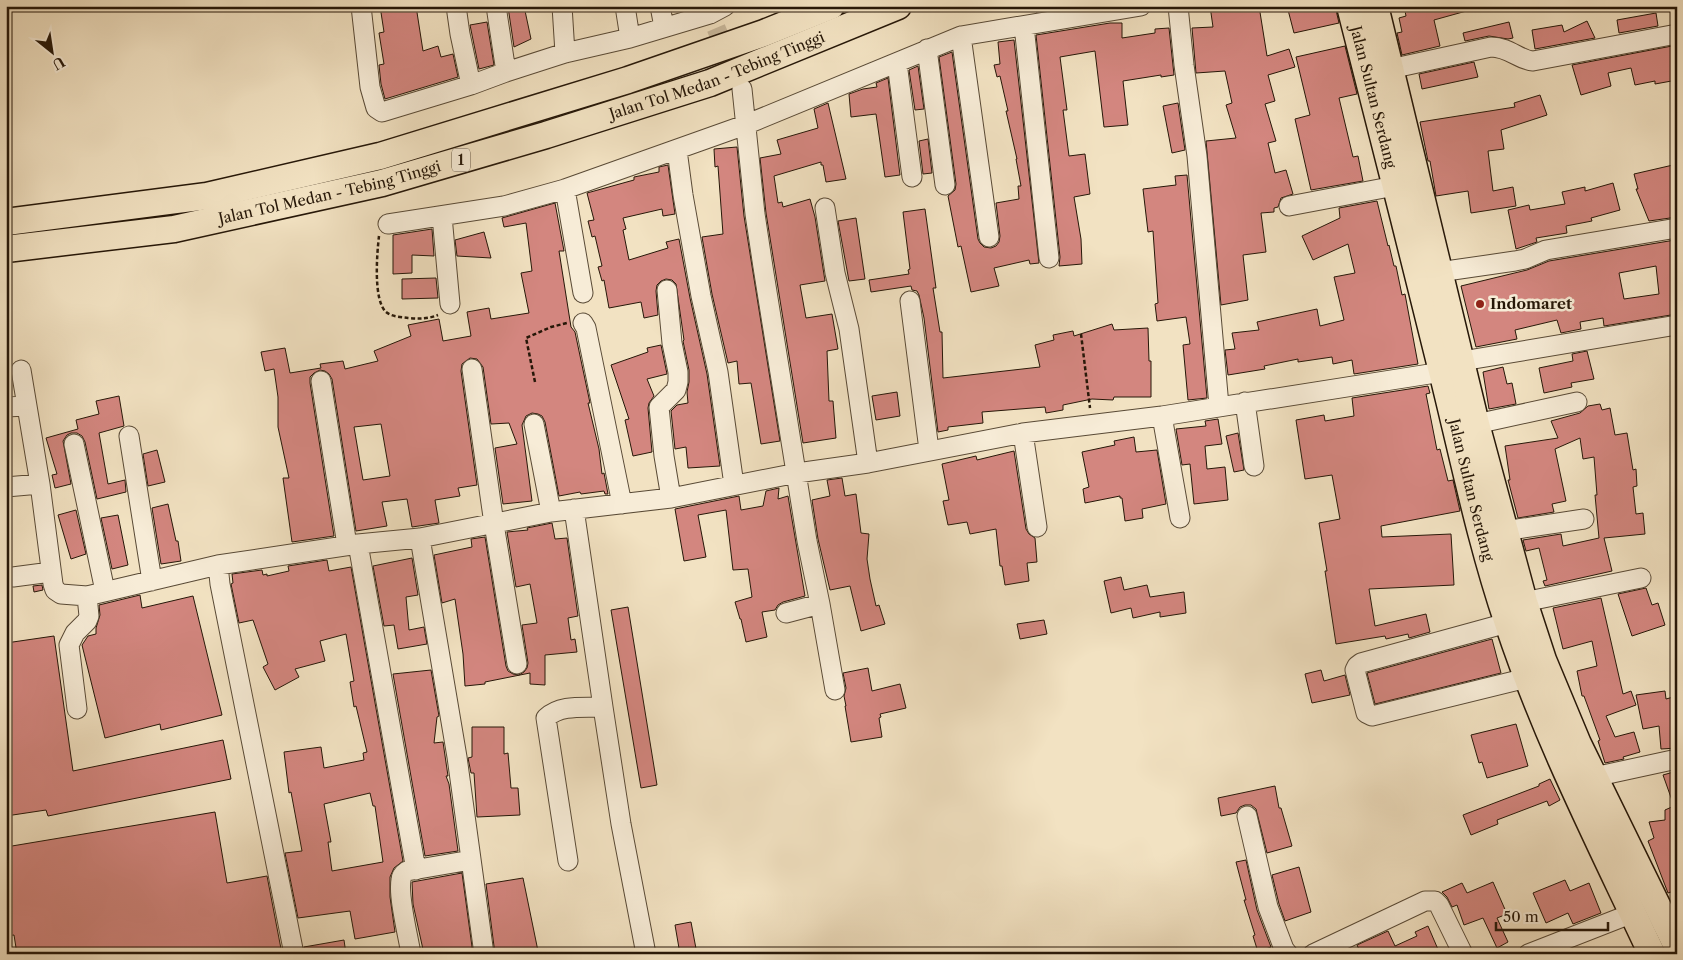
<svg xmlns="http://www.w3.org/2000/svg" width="1683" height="960" viewBox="0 0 1683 960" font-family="'Libre Caslon Text',serif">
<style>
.building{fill:#d3867f;stroke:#261708;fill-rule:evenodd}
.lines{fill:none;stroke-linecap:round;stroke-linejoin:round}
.minor-tunnel{stroke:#c9b99d;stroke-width:19;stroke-dasharray:19 9;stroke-linecap:butt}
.minor-casing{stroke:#594a36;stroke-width:21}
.highway-casing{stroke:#261708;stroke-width:29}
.path{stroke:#261708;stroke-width:2.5;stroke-dasharray:4 2.5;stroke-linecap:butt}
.minor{stroke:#f7ecd7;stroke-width:19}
.highway{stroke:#f2e2c2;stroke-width:26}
.poi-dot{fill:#8f2418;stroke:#f7ecd7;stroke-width:2}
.labels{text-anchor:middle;stroke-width:5;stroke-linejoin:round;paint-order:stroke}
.shield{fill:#f7ecd7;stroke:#655746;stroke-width:1}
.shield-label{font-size:14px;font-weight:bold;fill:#261708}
.street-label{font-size:15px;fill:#261708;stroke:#f7ecd7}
.poi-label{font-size:15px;font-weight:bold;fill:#261708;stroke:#f7ecd7;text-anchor:start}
</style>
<rect width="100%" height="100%" fill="#f2e2c2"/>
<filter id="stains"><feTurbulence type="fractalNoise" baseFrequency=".004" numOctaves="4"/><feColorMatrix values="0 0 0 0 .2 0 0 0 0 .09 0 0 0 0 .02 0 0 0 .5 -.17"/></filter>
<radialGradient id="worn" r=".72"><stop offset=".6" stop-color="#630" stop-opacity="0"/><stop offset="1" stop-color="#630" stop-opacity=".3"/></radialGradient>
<path class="building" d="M380,6h36l7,45 15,-5 3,11 12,-3 5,23 -73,22 -4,-15 -2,-19 5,-1 -5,-31 5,-1z
M513,6h11l7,33 -17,8 -6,-40z
M1035,6h16l1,4 -16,2z
M1210,6h49l8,50 22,-7 6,18 -27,8 7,26 -10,3 11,37 -8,2 7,30 11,-3 7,24 -12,4 -3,9 -4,1v4l-13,1 5,39 -23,3 5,45 -27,5 -15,-164 30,-3 -10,-33 6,-2 -7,-32 -29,2 -4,-45 21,-1z
M1287,6h42l1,5 6,-1 3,13 -45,10z
M1404,6h66v4l-36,10 6,26 -38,9 -5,-22 5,-1 -3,-14 7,-2z
M1656,13l2,13 -39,7 -2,-13z
M1587,21l8,17 -60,11 -3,-19 30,-5 2,7z
M487,22l7,43 -15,4 -9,-44z
M1509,22l4,16 -5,1 -19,-3 -24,5 -2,-8z
M1110,23h12v15l33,-5v-4l14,-1 5,47 -13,2v-2l-38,6 5,44 -24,2 -9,-76 -35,6 7,53h-4l6,46 16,-2 5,40 -16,3 7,42 1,25 -23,2 1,-9 -24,-222z
M1014,40l25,223 -9,1 -1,-4 -35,8 5,18 -28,6 -10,-46 -3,1 -10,-51 7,-6 1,-6 -17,-127 13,-5 26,187 2,4 4,4 7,1 5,-2 3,-4 1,-6 -4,-33 23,-4 -1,-13h3l-5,-27h1l-11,-48h2l-8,-35 -3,1 -3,-12 6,-1 -2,-22z
M1345,46l12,48 -18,4 14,59 5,-1 5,25 -52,9 -16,-71 15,-4 -14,-58z
M1672,46l5,34 -22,4v-3l-20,4 -4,-17 -23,5 3,13 -30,9 -9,-30z
M1474,62l4,15 -56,12 -3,-15z
M918,66l6,43 -9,1 -6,-40z
M888,78l12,97 -15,2 -9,-63 -25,3 -2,-23 14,-5 14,-2 -1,-4z
M1540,95l7,20 -46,15 3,19 -16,2 5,40 20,-4 3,19 -45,7 -3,-22 -32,5 -6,-35h-2l-8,-39 95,-15 -1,-4z
M828,103l18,76 -20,3 -3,-17h-2v-3l-47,14 4,27 4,-1 1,5 27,-8 5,18 10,64 -25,4 6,33 26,-4 6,35 -11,2 2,50h4l3,37 -33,5 -37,-230 -6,-55 21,-4 -4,-14 41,-12 -4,-19z
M1178,103l7,47 -13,3 -9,-47z
M928,139l4,34 -9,1 -4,-33z
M737,147l7,69 36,225 -19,3 -10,-61 -12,1 -2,-23 -9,2 -16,-69 -10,-57 21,-3 -5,-68 -3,1 -1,-18z
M668,165l7,49 -12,2 -1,-7 -39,9 3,11 -3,1 6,30 39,-12 -2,-6 13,-3 11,59 17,76 13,92 -32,2 -2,-21 -11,2 -4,-38 6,-6 11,-2 -1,-11 2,-10v-12l-6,-29 1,-1 -8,-56 -4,-4 -6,-1 -5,2 -4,4 -1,6 2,24 -14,3 -3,-16 -32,6 -5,-28 -2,1 -4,-14 4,-1 -7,-30 -3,1 -4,-16 6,-1 -7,-27 47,-13v-3l25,-5v-5z
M1673,165v3l4,-1v50l-28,4 -13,-32h2l-4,-15z
M1187,175l20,223 -19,2 -5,-55 7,-1 -4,-27 -29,4 -2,-17 3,-1 -5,-72 -5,1 -5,-43 33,-4 -1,-9z
M1613,183l7,27 -29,8 1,3 -26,5 1,7 -31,5 1,4 -21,7 -8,-39 21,-5 1,5 35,-6 -3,-12 23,-5v4z
M1377,201l11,45 1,-1 5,21h2l6,29 3,-1 13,70 -64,10 -2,-14 -19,4 -1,-7 -34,5v-3l-34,7 1,3 -37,6 -3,-25 10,-1 -3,-16 27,-3 -2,-8 60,-13 3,17 24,-6 -10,-43 21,-4 -7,-29 -35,16 -11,-24 38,-18 -1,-10z
M555,203l9,48h-5l12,76 4,5 15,71h-2l11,46 3,25 2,-1 4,21h-3l-1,-3 -23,3 -1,-2 -21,4 -14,-74 -3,-6 -4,-2 -6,-1 -6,3 -4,9 10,76 -29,3 -8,-56 22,-4 -8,-21 -18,1 -8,-57 -6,-8 -7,-1 -8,6 -1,7 16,114 -19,3 2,8 -25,4 4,23 -27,4 -5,-28 -25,3 5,24 -31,5 -24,-152 -3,-5 -4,-3 -5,-1 -6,3 -4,4v6l24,153 -42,6 -9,-64h6l-11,-51v-30l-4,-28 -9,2 -4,-19 24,-4 5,25 31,-5 -1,-4 23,-3 2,8 33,-8 -4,-10 37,-15 -3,-11 31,-6 4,22 28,-5 -4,-24 22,-4 2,11 38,-6 -8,-40 11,-2 -6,-48 -22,4 -2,-9zM381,424l9,52 -27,4 -9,-53z
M925,209l11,79h-3l7,44h2l1,46 97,-11 -5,-22 19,-5 -1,-5 20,-4 1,5 38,-12 2,6 34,-2 1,33h2v36h-37l-1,3 -21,-1 -29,6v5l-17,3 -1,-6 -63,5 1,11 -35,4v3l-10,2 -14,-114 -5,-23 -2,-4 -5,-1 -1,-4 -40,6 -2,-12 40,-6 -1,-4 2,-1 -7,-57z
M856,218l9,61 -16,2 -11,-60z
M432,229l2,27 -22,-1v18l-19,1v-39z
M484,232l7,26 -34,-2 -2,-16z
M1675,240l2,74 -73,12 -1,-8 -23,4 1,7 -20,4 -4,-13 -42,10 2,9 -41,8 -15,-61 66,-16 22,-9zM1656,266l3,28 -35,5 -5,-26z
M436,278l2,20 -36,1v-20z
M661,345l6,29 -20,5 7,17 -5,7 -1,5 4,44 -19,4 -8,-36 4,-1 -18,-54 37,-13 -1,-4z
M1587,351l7,28 -23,4 1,4 -28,6 -5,-25 34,-7 -1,-7z
M1503,367l4,17 5,-1 4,21 -27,5 -6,-37z
M1428,386l2,7 -4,1 11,56 3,-1 8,32 5,-1 7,31 -79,15 1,11 69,-3 3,51 -85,4 6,37 51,-12 4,18 -21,6 -1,-4 -22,5 -1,-3 -49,8 -11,-73h2l-8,-48 21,-4 -8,-44 -27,4 -9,-59 28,-5 1,6 29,-5 -2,-18z
M897,392l3,24 -24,4 -4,-24z
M119,396l5,30 -25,7 9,51 17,-4 1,12 -29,7 -12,-57 -3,-6 -5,-3h-6l-4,2 -4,6 8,43 -16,4 -3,-13 5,-1 -11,-36 32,-9 -2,-9 23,-6 -3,-13z
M1600,404l2,6 8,-2 5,27 12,-2 6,37 3,-1 1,17 -4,1 3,27 7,-1 2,21 -41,4 8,33 -67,15 -2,-5 4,-1 -8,-32 -13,3 -3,-11 38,-6 2,12 36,-8 -4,-43h2l-3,-38 -11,2 -3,-21 -25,11 11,52 -14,3 2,8 -36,6 -10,-38h2l-5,-34 53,-8 -7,-17 29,-8 8,-7z
M1218,419l4,25 -17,2 2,23 18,-2 3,33 -34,4 -4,-40 -8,1 -6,-36 30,-3 -1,-5z
M1238,433l6,37 -10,2 -8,-36z
M1134,437l2,15 21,-2 9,54 -24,5 1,9 -18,3 -3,-23h-2v-2l-35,7 -2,-14 6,-2 -7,-35 33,-7 -1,-4z
M157,450l8,32 -17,4 -5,-32z
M1014,451l12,78 3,5 6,4 2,24 -10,1 2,18 -24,4 -3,-19h-2l-4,-37 -26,5 -3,-12 -19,3 -5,-24 6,-1 -7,-36 34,-8 1,4z
M842,478l3,18 11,-2 5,39 8,1 -2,25 3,20 6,27 3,-1 6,19 -24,7 -11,-45 -20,4 -12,-51 -6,-39 18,-4 -3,-16z
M779,488l-1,11 10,-3 17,100 -22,6 -5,3 -3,5 -13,2 5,25 -21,5 -5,-23h-1l-5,-17 17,-5 -4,-28 -15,1 -7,-60 -28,5 8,42 -22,4 -9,-52 64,-13 2,14 22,-4 3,-15z
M168,504l8,37h2l3,20 -20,3 -9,-56z
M76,510l10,44 -15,5 -13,-44z
M118,515l10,50 -16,4 -11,-51z
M552,523l3,16 12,-1 11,78 -10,2 3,22 4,-1 2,13 -32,3v30l-15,-1v-11l-45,9v2l-20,2 -2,-32 -8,-55 -13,4 -8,-48 38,-8 -1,-8 14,-2 21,129 2,5 5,3 6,1 5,-3 3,-4 1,-5 -6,-38 15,-2 -7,-39 -14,3 -9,-55 21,-2 -1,-2z
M412,558l6,37 -12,2 3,33 15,-3 3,17 -29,5 -4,-24 -10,1 -11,-60z
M327,560l2,11 22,-4 52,294 -9,7 -4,9v20l5,35 -40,7 -5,-28 -52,7 -13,-65 17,-2 -11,-59 -2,1 -5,-41 37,-5 3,21 40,-8 -1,-7 4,-1 -11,-46 -2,1 -4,-25 4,-1 -8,-47 -26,7 5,20 -30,8 4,8 -24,13 -12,-23 5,-3 -15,-44 -14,3 -8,-39 2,-1 -1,-9 30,-4 1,5 4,-1v2l22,-5 -1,-5zM370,793l3,13h2l8,56 -51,9 -4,-29h3l-7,-38z
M1121,577l3,13 23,-5 3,12 34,-5 2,21 -26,4v-5l-27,6 -2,-10 -20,5 -7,-32z
M42,585l1,5 -9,2 -1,-6z
M1646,588l6,17 6,-2 7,22 -33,11 -14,-42z
M140,595l2,13 51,-12 29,119 -61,15 -1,-6 -55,14 -23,-93 6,-9 8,-2v-6l4,-13 -1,-10z
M1601,598l22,96 8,-3 5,14 -30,11 9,21 19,-5 6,20 -17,5 1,2 -19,4 -7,-22 2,-1 -16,-44h-2l-5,-25 20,-5 -5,-25 -29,8 -10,-41z
M628,607l29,178 -16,3 -30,-178z
M1044,620l3,14 -27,5 -3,-15z
M54,636l19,135 150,-31 8,39 -183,37 -2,-6 -40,6v-173z
M1492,639l9,34 -126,31 -8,-31z
M868,668l4,23 28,-7 6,24 -26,6 1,3 -2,1 3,19 -31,5 -6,-36h1l-2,-10 2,-8 -3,-15z
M431,670l8,46 -2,1 -3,26 9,-1 5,34h-2l3,8 9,67 -33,5 -32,-182z
M1321,670l3,11 21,-6 5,20 -38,8 -7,-29z
M1665,691l1,8 11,-3v52l-16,1 -2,-23 -16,3 -7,-34z
M1516,724l12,42 -41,12 -5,-16 -3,1 -8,-28z
M472,727h32v27l4,-1 3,35h7l2,27 -43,2 -3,-44h-3l-3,-15 4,-1z
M1677,771v119l-9,3 -20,-52 6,-3 -5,-16 16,-2v-10l9,-4 -11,-31z
M1550,779l10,21 -11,6 -2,-5 -50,19 1,4 -27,11 -8,-20 76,-29v-2z
M1275,786l4,22h2l11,38 -25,7 -11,-44 -5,-4h-6l-5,2 -4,6 -15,3 -3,-18z
M215,812l12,71 40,-7 15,78h-265l-3,-19 -8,1v-89z
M1246,860l11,50 14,37 -13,5 -5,-16 2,-1 -11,-35h2l-10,-38z
M1299,867l12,45 -26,9 -6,-17 -7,-29z
M462,873l11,81h-49l-11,-50 -1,-22z
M523,878l15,73 -14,3h-29l-9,-70z
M1565,880l5,11 19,-8 12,30 -28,11 -5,-11 -22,10 -13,-30z
M1493,882l14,32 -10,4 11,24 -11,6 -14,-30 -19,7 -7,-20 -5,2 -5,-10 -5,-5 20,-9 5,10z
M691,922l6,32h-17l-5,-29z
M1428,926l12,28h-79l-4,-9 31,-14 7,15 22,-10 -2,-4z
M344,940l2,14h-41l-1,-7z"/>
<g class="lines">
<path class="minor-tunnel" d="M716,28l23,55"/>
<defs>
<path id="minor" d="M361,6l9,81 6,21 6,4 89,-27 35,-13 59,-19 65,-15 80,-24 15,-8
M456,6l4,28 11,51
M496,6l10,66
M562,6l3,47
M625,6l5,32
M660,6l4,21
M1178,6l6,59 13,91 22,250
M1024,26l25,232
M961,36l28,201
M927,49l18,136
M897,63l15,114
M1390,69l101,-22c18,0 28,13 42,14l144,-27
M742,89l13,125 8,53 44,274 13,63 -34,9
M677,150l6,45 18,101 17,76 16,113
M565,189l18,104
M1289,206l106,-20
M825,208l10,65 14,56 19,134
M442,216l8,88
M388,224l116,-18 61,-17 180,-64 216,-89 180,-30
M1439,272l76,-11 10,-2 21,-9 131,-22
M667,290l5,53 6,29v10l-2,8 -17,17 5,49 7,42
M910,301l19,149
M583,323l3,5 36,176
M1462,361l215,-36
M472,369l22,155 23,140
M21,370l19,114 13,100 2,6 6,4 26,2 131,-31 140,-21 62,-6 131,-26 120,-14 126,-25 71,-10 155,-30 139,-17 280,-44
M321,381l26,164
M1245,402l9,64
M6,407l20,-1
M1162,416l18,102
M534,424l17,88
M1476,424l101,-22
M1023,433l14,94
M129,436l23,145
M74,444l31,147
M6,487l34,-3
M574,509l29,198
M1504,531l80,-12
M420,538l37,219 27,197
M358,544l58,326
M218,565l2,19 74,370
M13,577l38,-5
M1524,602l117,-24
M820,604l15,86
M1507,623l-146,40 -4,3 -2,4 11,43 6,3 155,-38
M77,709l-8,-64 6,-12 12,-12 2,-5 -2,-20
M1594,777l83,-18
M1247,816l21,91 16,42 4,5
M568,861l-22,-143c15,-14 38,-10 57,-11l18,117 25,130
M411,954c-3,-19 -13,-57 -10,-74 0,-4 3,-7 6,-9l64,-11
M1313,954l112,-53h10l4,4 24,49
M1528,954l105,-41"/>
<g id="highway">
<path id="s1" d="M1350,6c31,122 62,243 92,365 21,84 38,170 66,252 38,115 93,222 144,331"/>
<path d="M1375,6l101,418 48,178 19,58 35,84 99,202"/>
<path d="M6,222l201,-26 173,-40 248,-76 136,-47 67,-27"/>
<path id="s2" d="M6,249l168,-20 208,-46 164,-48 164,-52 188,-77"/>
</g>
</defs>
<use href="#minor" class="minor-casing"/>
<use href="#highway" class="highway-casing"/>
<path class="path" d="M379,236c-2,17 -6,64 7,76 6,5 15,5 22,6 11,1 20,1 30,-3
M1081,334l9,74
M535,382l-9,-44 25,-11 16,-4"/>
<use href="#minor" class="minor"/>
<use href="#highway" class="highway"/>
</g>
<circle class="poi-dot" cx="1480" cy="304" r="5"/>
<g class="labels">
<rect class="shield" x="452" y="148.5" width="18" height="23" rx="4"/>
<g class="shield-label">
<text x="461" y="165">1</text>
</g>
<g class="street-label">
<text dy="5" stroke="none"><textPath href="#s2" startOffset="734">Jalan Tol Medan - Tebing Tinggi</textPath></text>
<text dy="5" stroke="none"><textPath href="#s1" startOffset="94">Jalan Sultan Serdang</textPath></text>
<text dy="5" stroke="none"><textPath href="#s2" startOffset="329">Jalan Tol Medan - Tebing Tinggi</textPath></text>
<text dy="5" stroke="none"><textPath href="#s1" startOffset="499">Jalan Sultan Serdang</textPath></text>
</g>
<g class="poi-label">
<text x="1490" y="309">Indomaret</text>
</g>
</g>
<rect width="1683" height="960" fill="none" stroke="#f2e2c2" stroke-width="25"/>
<rect x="8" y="8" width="1668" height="945" fill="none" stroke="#261708" stroke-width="2.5"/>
<rect x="12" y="12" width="1658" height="935" fill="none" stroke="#261708"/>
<g transform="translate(52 52) rotate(150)" stroke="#f7ecd7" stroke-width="4" paint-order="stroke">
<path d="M0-4L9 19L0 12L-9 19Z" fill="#261708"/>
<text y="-8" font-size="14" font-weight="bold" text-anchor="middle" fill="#261708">U</text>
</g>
<path d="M1496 922v8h112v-8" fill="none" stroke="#261708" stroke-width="2.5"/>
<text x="1503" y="922" font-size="15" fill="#261708" stroke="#f7ecd7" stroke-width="4" paint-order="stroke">50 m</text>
<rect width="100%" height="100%" filter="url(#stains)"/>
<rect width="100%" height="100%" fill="url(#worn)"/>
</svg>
